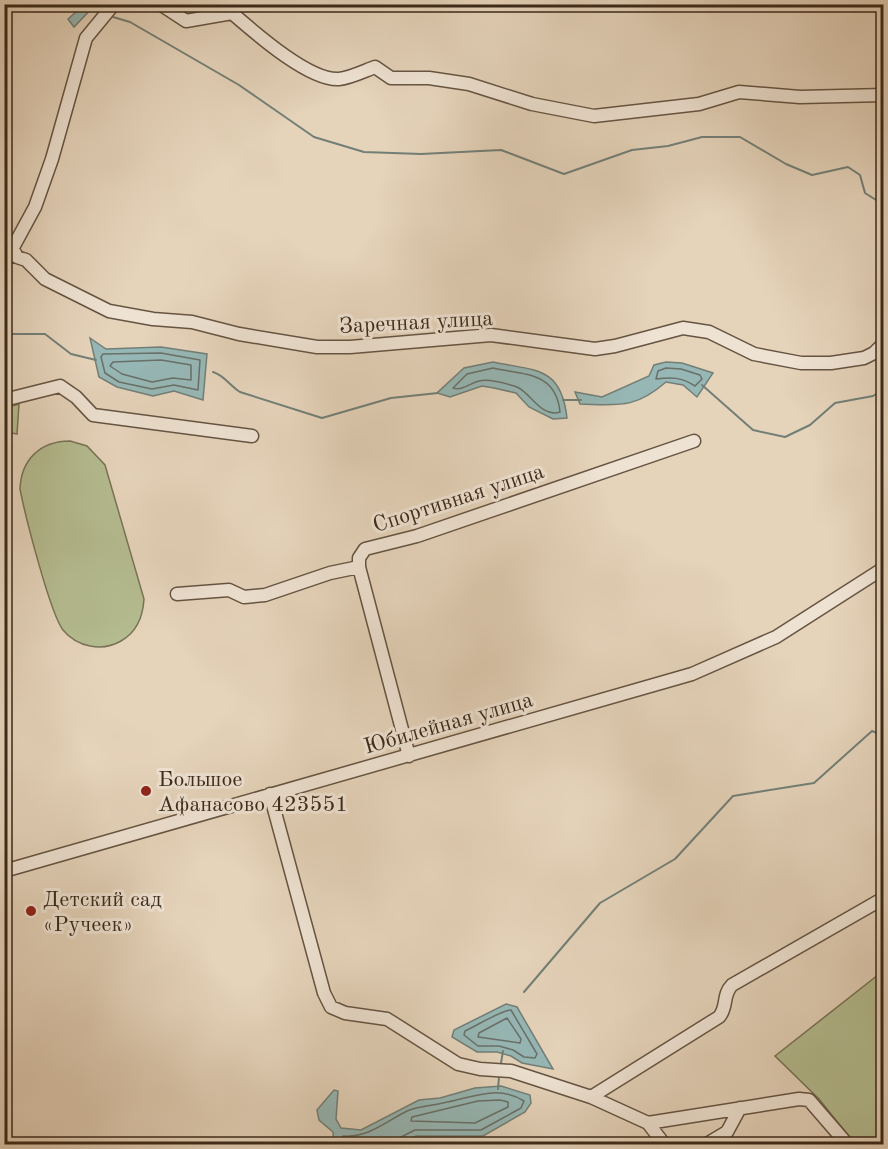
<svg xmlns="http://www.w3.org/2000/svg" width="888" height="1149" viewBox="0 0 888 1149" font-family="'Old Standard TT',serif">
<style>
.green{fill:#b4bc90;stroke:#787355;stroke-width:1.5}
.water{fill:#96b7b5;stroke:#727f77;stroke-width:1.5}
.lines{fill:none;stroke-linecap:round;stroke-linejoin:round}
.shore{stroke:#687068;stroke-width:1.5}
.stream{stroke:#727f77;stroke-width:2}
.minor-casing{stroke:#665442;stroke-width:15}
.minor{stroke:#eee2d2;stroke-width:12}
.poi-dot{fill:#8f2418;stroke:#eee2d2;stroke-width:2}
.labels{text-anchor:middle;stroke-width:6;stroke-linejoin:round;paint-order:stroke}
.street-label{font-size:22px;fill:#3b2a1a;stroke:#eee2d2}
.poi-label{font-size:22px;fill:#3b2a1a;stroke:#eee2d2;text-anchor:start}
</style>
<rect width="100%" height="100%" fill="#e5d3ba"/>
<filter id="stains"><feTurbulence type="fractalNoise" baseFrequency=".00333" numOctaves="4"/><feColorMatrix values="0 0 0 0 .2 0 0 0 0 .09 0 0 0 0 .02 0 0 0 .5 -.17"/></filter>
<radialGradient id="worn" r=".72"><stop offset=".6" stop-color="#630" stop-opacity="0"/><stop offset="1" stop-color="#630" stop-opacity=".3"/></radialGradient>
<path class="green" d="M19,404l-2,30 -5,-1 -2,5h-5l4,-20 -4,-1v-9z
M70,441l17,5 18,19 39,134c-1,17 -7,33 -23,42 -19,11 -44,6 -58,-11 -13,-17 -38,-115 -43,-141 1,-29 20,-48 50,-48z
M883,971v173h-28l-36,-45 -44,-43z"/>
<path class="water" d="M76,5h19l-21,22 -6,-8 9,-8z
M90,338l16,11 55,-2 46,7 -4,46 -29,-9 -21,5 -36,-9 -18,-10z
M493,362c41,9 68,3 74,56l-14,1 -24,-12 -13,-14 -22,-5 -12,-2 -32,11 -13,-4 27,-25z
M666,362l16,1 31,10 -16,24 -14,-12 -17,-3c-31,27 -47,23 -86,22l-5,-12 27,5 47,-21 5,-11z
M506,1004l11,3 36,62 -31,-6 -11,-7 -14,-4h-20l-25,-15 2,-7z
M501,1086l29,9 1,8 -6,9 -42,24h-67l-17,8h-65l-1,-12 -14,-12 -2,-10 17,-20 4,1 -2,28 5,9 20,2 58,-30 21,-2 35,-10z"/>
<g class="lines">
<path class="shore" d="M161,353l39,7 -2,30 -24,-5 -22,4 -33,-7 -14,-9 -4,-16 2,-3z
M161,360l30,5v15l-18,-2 -21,4 -30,-8 -12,-8 3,-4z
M493,368c30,7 63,3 67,44 -19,6 -29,-19 -43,-25 -9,-3 -28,-9 -38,-6 -9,2 -16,10 -26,7l14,-14z
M666,368l15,1 19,6 2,4 -7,7c-14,-9 -23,-9 -39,-7l2,-8z
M511,1010l26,44 -2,4 -11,-1 -11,-7 -14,-4h-21l-14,-11 1,-4c11,-5 37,-21 46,-21z
M507,1018l14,21 -1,4 -42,-6 1,-4z
M500,1100l8,2v5l-33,16 -64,-2 1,-4 66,-16z
M340,1144l3,-8c25,2 42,-14 64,-25 11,-5 23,-5 36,-8 27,-5 55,-19 81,-2l-3,7 -40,22h-66l-14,7 -3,7"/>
<path class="stream" d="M87,4l2,5 10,3
M113,17l17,5 109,63 75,52 50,15 57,2 80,-4 63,24 68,-24 36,-4 34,-9h38l46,27 26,11 36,-8 12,8 5,18 19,12
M4,334h41l26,20 25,6
M213,372c11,3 17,14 27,20l82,26 69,-20 47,-5
M702,385l51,45 32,7 25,-12 25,-22 38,-7 11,-7
M563,400h18
M524,992l76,-89 75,-44 58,-63 81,-13 58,-52 12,5
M501,1063l2,-12
M498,1089l1,-12"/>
<defs>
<path id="minor" d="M160,4l26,17 46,-8c22,19 77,68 107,66 11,-1 25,-8 36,-12l16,11h38l40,6 63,20 62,12 105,-12 40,-12 61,5 84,-2
M13,249l4,8 9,3 19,19 64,32 44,8 39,3 47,12 78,13h33l141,-12 104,14 20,-3 68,-18 26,4 45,22 47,9h30l33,-5 10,-5 10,-10
M4,264l31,-57 17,-48 34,-121 28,-34
M4,400l56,-14 16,11 17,18 159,21
M177,594l52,-4 15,7 21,-2 65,-22 29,-6
M409,756l-50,-189v-9l6,-9 52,-13 277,-95
M270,794l54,199 7,14 14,6 42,6 71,45 22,5 31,2 80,26 57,26
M4,871l688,-197 84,-37 108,-69
M591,1097l128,-80c9,-10 3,-22 13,-32l152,-87
M648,1123l151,-24 10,1 38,44
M648,1123l16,21
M707,1144l20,-12 13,-24"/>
</defs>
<use href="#minor" class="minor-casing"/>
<use href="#minor" class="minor"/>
</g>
<g class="poi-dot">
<circle cx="146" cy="791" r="6"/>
<circle cx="31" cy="911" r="6"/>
</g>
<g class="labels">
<g class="street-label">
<text transform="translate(416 321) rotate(-3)" y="8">Заречная улица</text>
<text transform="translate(458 497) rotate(-18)" y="8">Спортивная улица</text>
<text transform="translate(448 722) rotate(-16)" y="8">Юбилейная улица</text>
</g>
<g class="poi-label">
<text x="158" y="786">Большое<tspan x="158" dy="25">Афанасово 423551</tspan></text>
<text x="43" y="906">Детский сад<tspan x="43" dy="25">«Ручеек»</tspan></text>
</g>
</g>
<rect width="888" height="1149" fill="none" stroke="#e5d3ba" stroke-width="24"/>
<rect x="6" y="6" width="876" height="1137" fill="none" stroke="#3b2a1a" stroke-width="3"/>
<rect x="12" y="12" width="864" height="1125" fill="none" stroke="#3b2a1a" stroke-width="1.5"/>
<rect width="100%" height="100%" filter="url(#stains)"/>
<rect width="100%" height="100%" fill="url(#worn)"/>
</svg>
